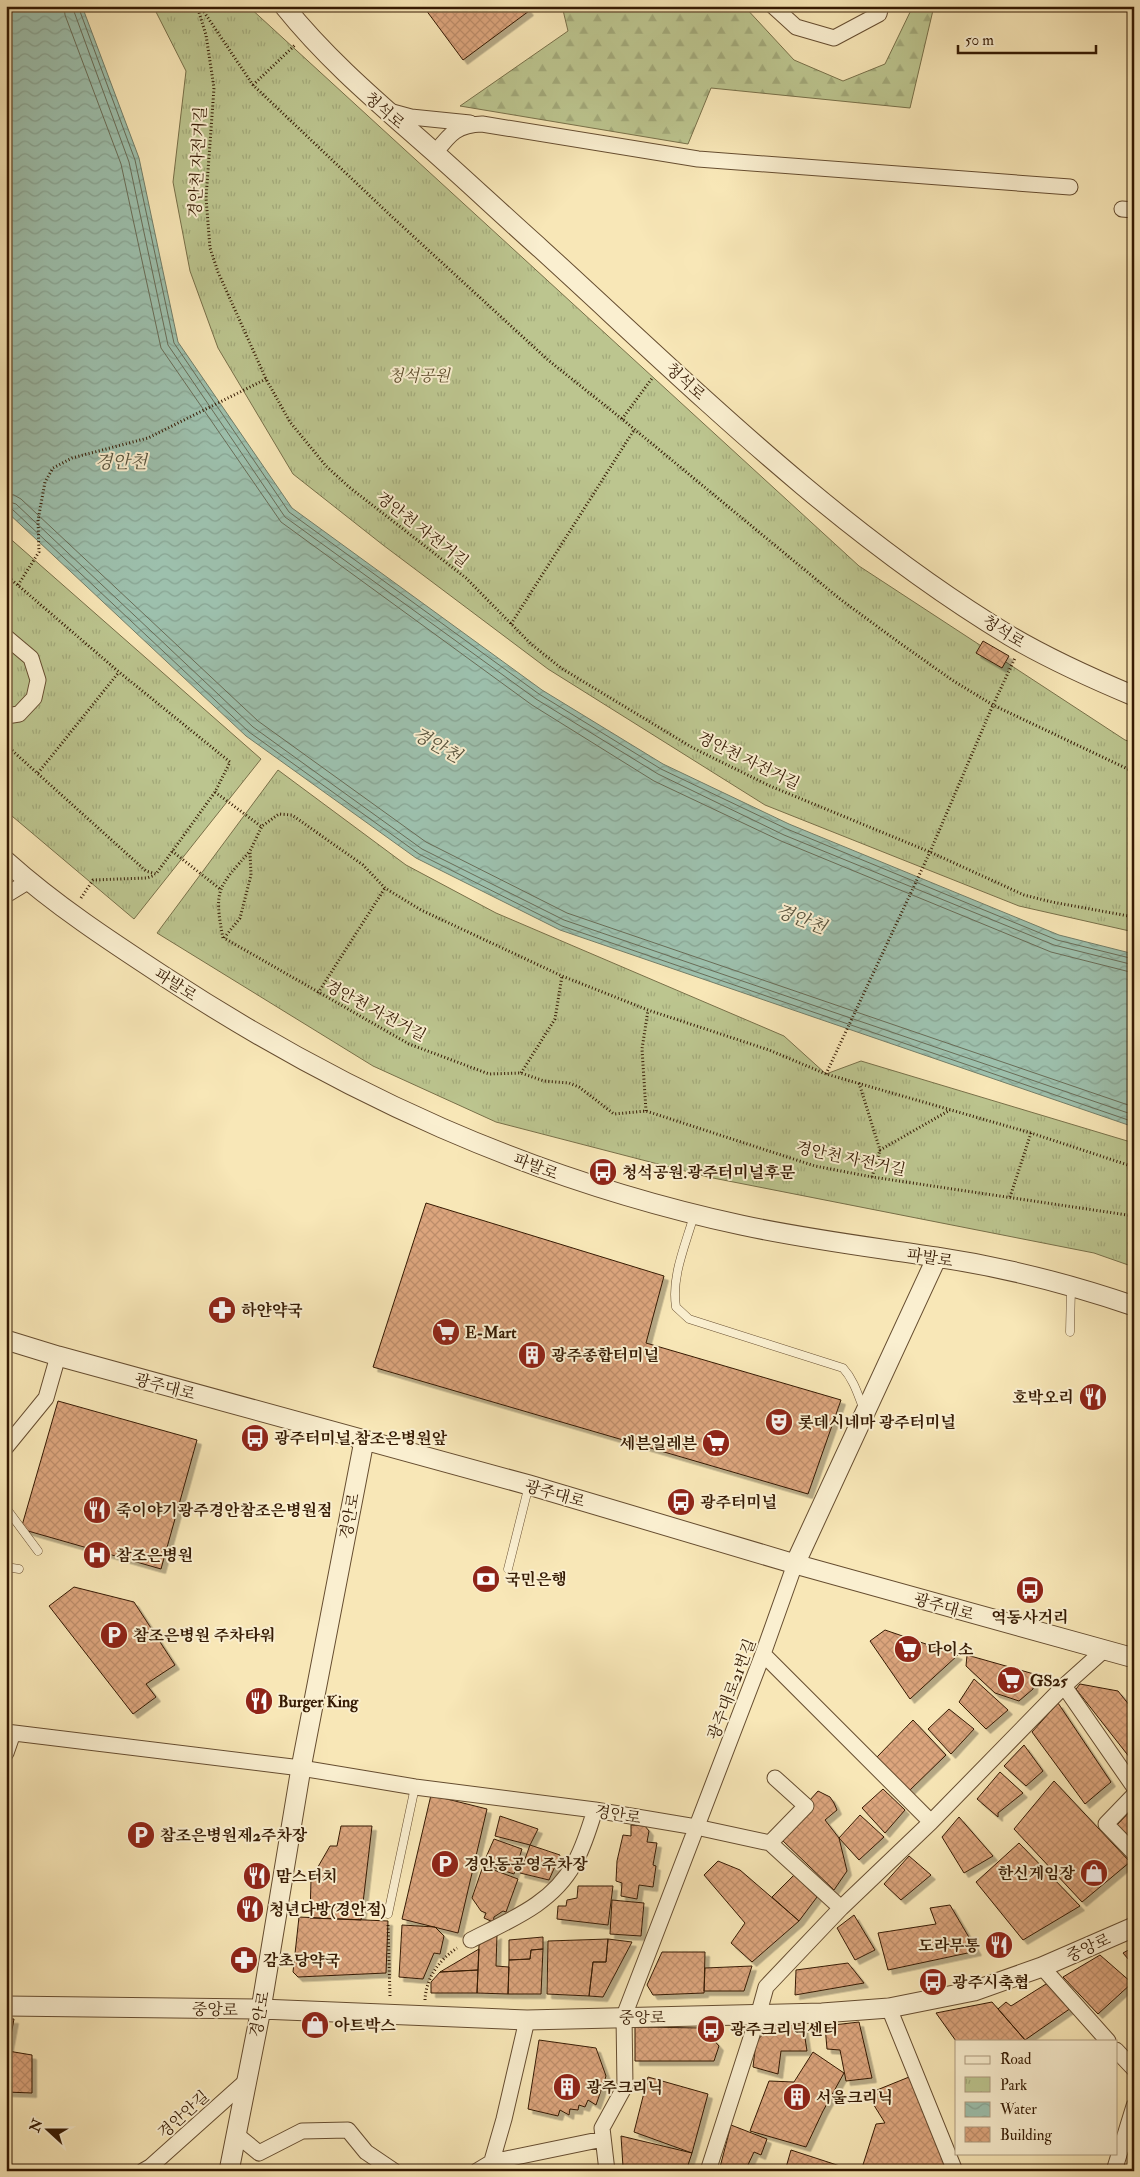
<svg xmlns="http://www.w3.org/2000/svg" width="1140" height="2177" viewBox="0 0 1140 2177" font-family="'IM FELL Double Pica','Noto Serif KR',serif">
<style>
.forest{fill:url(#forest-firs);stroke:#787049}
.park{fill:url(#park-tufts);stroke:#787049}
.water{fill:url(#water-waves);stroke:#737e69}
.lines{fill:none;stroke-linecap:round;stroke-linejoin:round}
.shore{stroke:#696d58;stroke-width:1}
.building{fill:url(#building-cross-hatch);stroke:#351a03;filter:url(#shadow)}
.service-casing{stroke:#664d30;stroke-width:9}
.minor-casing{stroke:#664d30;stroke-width:17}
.tertiary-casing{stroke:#664d30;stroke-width:21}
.path{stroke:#351a03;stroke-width:3;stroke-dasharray:1 2.5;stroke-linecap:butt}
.service{stroke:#faefd0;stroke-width:8}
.minor{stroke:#faefd0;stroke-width:15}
.tertiary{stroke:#faefd0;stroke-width:19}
.labels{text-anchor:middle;stroke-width:4;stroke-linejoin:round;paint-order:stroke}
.street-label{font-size:16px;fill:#351a03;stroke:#faefd0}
.park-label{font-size:16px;font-style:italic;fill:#5e4d2d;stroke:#faefd0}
.poi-label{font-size:16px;font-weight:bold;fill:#351a03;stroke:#faefd0;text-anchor:start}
.water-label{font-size:18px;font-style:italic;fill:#59543e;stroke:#faefd0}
</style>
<defs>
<pattern id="forest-firs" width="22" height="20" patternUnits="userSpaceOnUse" patternTransform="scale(1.25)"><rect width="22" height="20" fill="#bcc58f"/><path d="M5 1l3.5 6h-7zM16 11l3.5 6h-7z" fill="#a2a97a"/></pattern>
<pattern id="park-tufts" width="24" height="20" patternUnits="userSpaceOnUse" patternTransform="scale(1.25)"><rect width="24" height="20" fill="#bcc58f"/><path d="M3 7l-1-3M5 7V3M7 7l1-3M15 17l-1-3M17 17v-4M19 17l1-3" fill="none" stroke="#a2a97a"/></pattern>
<pattern id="water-waves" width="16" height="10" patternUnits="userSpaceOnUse" patternTransform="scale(1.25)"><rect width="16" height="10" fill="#9dc0ad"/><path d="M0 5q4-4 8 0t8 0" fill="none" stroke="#88a493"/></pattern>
<pattern id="building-cross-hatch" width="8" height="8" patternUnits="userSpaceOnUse" patternTransform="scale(1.25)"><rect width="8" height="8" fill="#dca57d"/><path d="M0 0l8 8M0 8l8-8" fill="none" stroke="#bd8d6a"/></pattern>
<filter id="shadow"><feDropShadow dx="4.5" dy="4.5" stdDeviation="0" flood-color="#0004"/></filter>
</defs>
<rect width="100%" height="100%" fill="#f8e7b7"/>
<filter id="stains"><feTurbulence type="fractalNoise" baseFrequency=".004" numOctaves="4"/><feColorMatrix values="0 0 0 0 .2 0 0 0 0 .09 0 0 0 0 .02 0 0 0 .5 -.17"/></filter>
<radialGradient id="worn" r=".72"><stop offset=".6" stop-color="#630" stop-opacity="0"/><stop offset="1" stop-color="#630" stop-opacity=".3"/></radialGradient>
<path class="forest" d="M562,6h182l50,54 49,21 42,-17 28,-58h21l-24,102 -199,-20 -23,56 -228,-38 108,-75z"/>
<path class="park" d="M153,6h95l611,560 266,174 9,3v189l-115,-26 -254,-101 -217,-136 -165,-124 -90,-71 -75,-126 -28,-77 -17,-89 13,-111z
M6,535l255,224 -127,160 -128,-108z
M278,770l128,95 90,48 288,123 42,38 35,-13 273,82v124l-40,-14 -386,-76 -212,-55 -123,-56 -216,-133z"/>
<path class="water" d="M6,6h76l57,152 39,184 114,166 250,182 121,74 126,60 270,111 75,19v173l-574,-197 -144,-72 -170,-122 -240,-225z"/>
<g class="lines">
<path class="shore" d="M64,6l1,9 56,149 40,184 120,174 251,183 122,76 127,60 270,111 83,21
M72,6l57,156 39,183 117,172 251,182 122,75 126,61 270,110 80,20
M78,6l57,154 39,183 115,169 250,182 122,75 126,60 270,111 77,19
M6,494l8,1 7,4 237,222 168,121 141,71 567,194
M6,501l10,3 237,223 169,122 142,71 570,195
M6,507l6,2 237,223 170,122 143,72 572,196"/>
</g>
<path class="building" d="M423,6h102l4,5 -66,49z
M983,641l26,15 -7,12 -26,-15z
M426,1203l238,73 -18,67 195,57 -33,94 -435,-127z
M58,1401l139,39 -36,129 -140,-40z
M74,1587l60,15 41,63 -29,19 10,13 -23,17 -84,-108z
M885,1630l73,25 -48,44 -40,-58z
M967,1655l67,19 -1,15 -14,12 -24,-8 -29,-27z
M974,1679l34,31 -22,19 -27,-27z
M1080,1684l38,7 16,20v52l-58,-74z
M1058,1703l53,79 -26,22 -53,-72z
M949,1709l25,20 -23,25 -23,-25z
M913,1720l33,35 -38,37 -31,-35z
M1024,1745l19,26 -17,15 -22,-20z
M1000,1772l23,21 -25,20v4l-21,-18z
M1054,1781l76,81 -48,40 -68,-73z
M883,1789l22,21 -20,23 -23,-25z
M818,1791l12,6 4,6 3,7 -12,10 14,18 8,33 -13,19 -52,-50 1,-10z
M431,1795l56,14 -29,124 -56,-14z
M1134,1807v37l-17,-19z
M860,1815l24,22 -25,23 -20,-22z
M500,1816l38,13 -8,16 -35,-9z
M959,1817l34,39 -29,17 -22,-36z
M631,1825l14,1 4,5 -2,11 10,1 -4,22 3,1 -3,21 -14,-2 -2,14 -16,-3 1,-13 -6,-2 1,-20 6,-26 8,1z
M341,1826h31l-11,94 -51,-2 1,-39 19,-33h7z
M494,1839l28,10 -8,25 -31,-10z
M1019,1843l61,63 -57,34 -47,-58z
M530,1845l30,10 -11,25 -29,-7z
M909,1856l22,19 -30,25 -17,-16z
M718,1861l22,9 59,51 -47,41 -21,-19 14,-20 -41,-48z
M483,1866l35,13 -12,33 -3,-1 -9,6 -1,5 -9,-4 2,-5 -5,-2 -9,-13z
M794,1875l23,22 -18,24 -27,-24z
M578,1886h35l-5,39 -51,-6 1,-13h8l1,-6 10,-2z
M612,1900l32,3 -3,33 -31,-2z
M950,1905l27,46 -89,19 -10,-37 58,-9 -6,-16z
M854,1915l21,35 -20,10 -18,-32z
M299,1917l89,4 -2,52 -88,4 -5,-5z
M402,1925l33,2 9,9 -4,18 -6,-1 -11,26 -24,-2z
M497,1934l-1,32 13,1 -1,27 -31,-1 2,-48z
M543,1937v12l-12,1 -1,9 -21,1v-20z
M608,1939l24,3 -29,55 -14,-1 4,-34h13z
M608,1939l-2,23h-13l-4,34 -42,-2 1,-53z
M1134,1947v19l-11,-13z
M479,1949l-1,21 -38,2z
M543,1949l-2,45h-33l1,-34 21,-1 1,-9z
M662,1952h43l-1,41 -51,2 -6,-10z
M1100,1955l32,28 -34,31 -35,-37z
M848,1963l16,20 -69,12 1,-25z
M752,1966l-8,25h-40l1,-23z
M478,1970l-1,23h-46v-11l9,-10z
M1046,1984l25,24 -46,32 -27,-31 8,-7 5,4z
M992,2002l34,39h-70l-20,-28z
M6,2019h8l-6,32 24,4v38l-26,-1z
M859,2022l13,56 -26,3 -6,-31 -13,-1 -2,-23z
M771,2025h32l4,26h-26l-3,23 -25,-7 3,-25z
M635,2027l68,1 16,18 -5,15h-79z
M539,2040l57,8 10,28 -10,29 -8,-5 -3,7 -6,-2 -1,5 -8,-1 -1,6 -9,-5 -2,6 -30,-7z
M813,2052l31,21 -21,38 -17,36 -56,-16 19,-50 25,1z
M919,2073l37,98h-95l15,-47 9,-1 -18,-29z
M648,2077l60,17 -16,59 -58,-21z
M731,2125l36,14 -6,16 -7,-3 -8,17 5,2h-32z
M621,2136l71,17 -6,18h-50l-13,-4z
M791,2150l49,16 -1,5h-54z"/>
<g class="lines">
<defs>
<path id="service" d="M694,1215c-8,29 -23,61 -18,92l13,12 154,49c11,12 15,27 21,42
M1070,1332l1,-45
M6,1508l32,43
M6,1567l13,2
M508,1569l21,-84
M388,1914l27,-127"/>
<path id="minor" d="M773,6l23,21 38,11 45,-24 2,-8
M389,111l22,6 59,6
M435,153c15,-19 21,-28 47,-29l216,35 372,28
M1122,209l12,1
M6,637l25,21 7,22 -4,18 -15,16 -13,2
M6,895l23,-14
M6,1447l40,-49 12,-42
M763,1654l168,168
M1064,1686l70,101
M6,1732l295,36 114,19 180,23 101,17 74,16 71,65
M6,1753l7,-20
M1134,1795l-28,29 28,29
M770,1843l36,-37 -31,-28
M471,1940c39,-20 81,-36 103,-76 10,-17 15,-36 21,-54
M1042,1967l66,74
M889,2008l66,163
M1116,2050l18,19
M237,2135l22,18 43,-22 46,-1 18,22 28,19
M143,2171l7,-4 95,-85
M477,2171l15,-9 111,-23
M489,2171l15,-52 23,-99
M607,2171l-5,-43 23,-42 -1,-70 139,-362 32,-90
M708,2171l50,-155 8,-29 75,-79 90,-86 133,-136 39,-35
M1114,2171l20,-65"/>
<path id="tertiary" d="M284,6c45,56 97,99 150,146 36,32 71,65 107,97 149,136 295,282 469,387 39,23 81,42 124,60
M6,861c49,44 104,80 159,116 179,117 367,203 576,248 64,14 130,22 195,32 67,10 134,27 198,49
M6,1340l52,16 471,129 266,79 339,94
M795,1564l142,-307
M6,2006l255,3 266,11 295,-7 67,-5 85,-17 68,-24 92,-40
M229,2171l32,-162 40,-241 63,-327"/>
</defs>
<use href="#service" class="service-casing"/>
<use href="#minor" class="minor-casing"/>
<use href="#tertiary" class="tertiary-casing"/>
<path class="path" d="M197,6l9,29 8,53 -8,110 4,50 8,24 48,107 24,43 36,44 23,21 117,91 65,66 30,24 132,80 77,38 160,66 94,43 28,7 82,15
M200,6l53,79 136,129 159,146 74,59 218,180 57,42 55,39 41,25 141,67
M253,85l42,-40
M622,419l31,-42
M6,575l113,97 111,90 -15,30 -59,82 -10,-3 -140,-126
M18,585l21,-33 -1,-32 7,-38 8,-14 19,-10 76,-20 118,-59
M511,624l123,-194
M38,773l81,-101
M215,792l47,35
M172,851l48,38
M81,898l12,-18 54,-2 8,-3
M223,938c-10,-50 -4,-51 27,-87
M318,993l67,-105
M521,1073l34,-54 7,-43
M826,1074l104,-222 63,-147 22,-47
M859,1083l21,67 70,-40
M646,1111l-4,-62 6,-39
M1134,1167l-103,-34 -205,-59 -57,-24 -121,-40 -86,-34 -141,-66 -36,-22 -22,-23 -71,-50 -13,-1 -17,12 -12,25 1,24 -11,43 -16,20 185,106 80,30 32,-1 23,8 25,2 10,4 35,27 32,-3 169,55 57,11 262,39
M872,1177l8,-27
M1010,1197l21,-64
M388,1925l2,71
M425,2000c1,-22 14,-40 32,-52"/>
<use href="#service" class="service"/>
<use href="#minor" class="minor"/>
<use href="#tertiary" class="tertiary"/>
</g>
<defs>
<symbol id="bus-disc" viewBox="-11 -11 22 22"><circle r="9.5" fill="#8f2418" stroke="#faefd0"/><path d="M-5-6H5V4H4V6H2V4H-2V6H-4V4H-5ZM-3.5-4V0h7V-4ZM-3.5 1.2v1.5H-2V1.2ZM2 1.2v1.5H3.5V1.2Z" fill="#fff"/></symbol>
<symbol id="pharmacy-disc" viewBox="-11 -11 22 22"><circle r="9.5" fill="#8f2418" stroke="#faefd0"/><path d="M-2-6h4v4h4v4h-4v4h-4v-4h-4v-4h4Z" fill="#fff"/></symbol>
<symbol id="supermarket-disc" viewBox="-11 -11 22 22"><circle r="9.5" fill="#8f2418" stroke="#faefd0"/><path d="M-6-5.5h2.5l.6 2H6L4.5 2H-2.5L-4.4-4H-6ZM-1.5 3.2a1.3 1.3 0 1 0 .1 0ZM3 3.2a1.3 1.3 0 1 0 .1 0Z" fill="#fff"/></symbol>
<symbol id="building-disc" viewBox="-11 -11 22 22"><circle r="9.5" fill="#8f2418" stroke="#faefd0"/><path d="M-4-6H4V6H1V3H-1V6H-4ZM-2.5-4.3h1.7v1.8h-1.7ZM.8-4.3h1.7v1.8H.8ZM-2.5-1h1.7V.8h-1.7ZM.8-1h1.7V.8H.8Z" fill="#fff"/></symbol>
<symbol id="restaurant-disc" viewBox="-11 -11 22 22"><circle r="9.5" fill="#8f2418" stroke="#faefd0"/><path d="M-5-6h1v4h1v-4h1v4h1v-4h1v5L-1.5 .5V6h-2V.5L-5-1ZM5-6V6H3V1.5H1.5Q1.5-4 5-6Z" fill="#fff"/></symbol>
<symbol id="theatre-disc" viewBox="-11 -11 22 22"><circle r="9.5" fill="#8f2418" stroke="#faefd0"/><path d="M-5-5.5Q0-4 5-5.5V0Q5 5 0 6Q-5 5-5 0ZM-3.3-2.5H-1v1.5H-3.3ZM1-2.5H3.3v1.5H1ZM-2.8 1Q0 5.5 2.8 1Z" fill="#fff"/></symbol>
<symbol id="hospital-disc" viewBox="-11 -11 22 22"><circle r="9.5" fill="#8f2418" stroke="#faefd0"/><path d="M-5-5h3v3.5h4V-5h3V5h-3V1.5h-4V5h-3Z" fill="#fff"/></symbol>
<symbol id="bank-disc" viewBox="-11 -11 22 22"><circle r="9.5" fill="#8f2418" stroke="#faefd0"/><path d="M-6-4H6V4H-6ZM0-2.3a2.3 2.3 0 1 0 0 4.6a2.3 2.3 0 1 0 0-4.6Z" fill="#fff"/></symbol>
<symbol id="parking-disc" viewBox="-11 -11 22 22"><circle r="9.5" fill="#8f2418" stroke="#faefd0"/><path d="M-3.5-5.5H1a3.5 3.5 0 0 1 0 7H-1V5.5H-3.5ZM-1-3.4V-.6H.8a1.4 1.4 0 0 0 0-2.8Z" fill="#fff"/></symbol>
<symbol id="shop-disc" viewBox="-11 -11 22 22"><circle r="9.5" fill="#8f2418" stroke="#faefd0"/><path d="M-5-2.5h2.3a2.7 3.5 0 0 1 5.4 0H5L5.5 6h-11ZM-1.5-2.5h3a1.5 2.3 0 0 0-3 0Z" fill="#fff"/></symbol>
</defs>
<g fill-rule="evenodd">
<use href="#bus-disc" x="587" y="1156" width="32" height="32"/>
<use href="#pharmacy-disc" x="206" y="1294" width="32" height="32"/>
<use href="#supermarket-disc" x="430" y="1316" width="32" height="32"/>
<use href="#building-disc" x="516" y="1339" width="32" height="32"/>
<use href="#restaurant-disc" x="1077" y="1381" width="32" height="32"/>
<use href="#theatre-disc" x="763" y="1406" width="32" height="32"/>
<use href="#bus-disc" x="239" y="1422" width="32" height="32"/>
<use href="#supermarket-disc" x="700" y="1427" width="32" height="32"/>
<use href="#bus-disc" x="665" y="1486" width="32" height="32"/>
<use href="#restaurant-disc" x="81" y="1494" width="32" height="32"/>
<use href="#hospital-disc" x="81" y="1539" width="32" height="32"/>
<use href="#bank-disc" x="470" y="1563" width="32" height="32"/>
<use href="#bus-disc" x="1014" y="1574" width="32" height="32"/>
<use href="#parking-disc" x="98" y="1619" width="32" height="32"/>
<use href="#supermarket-disc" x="892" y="1633" width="32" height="32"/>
<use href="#supermarket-disc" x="995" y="1664" width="32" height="32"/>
<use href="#restaurant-disc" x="243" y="1685" width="32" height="32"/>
<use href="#parking-disc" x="125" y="1819" width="32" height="32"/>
<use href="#parking-disc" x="429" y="1848" width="32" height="32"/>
<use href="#shop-disc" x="1078" y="1857" width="32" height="32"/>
<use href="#restaurant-disc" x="241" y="1860" width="32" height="32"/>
<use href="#restaurant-disc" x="234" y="1893" width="32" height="32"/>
<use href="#restaurant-disc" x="983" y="1929" width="32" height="32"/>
<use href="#pharmacy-disc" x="228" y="1944" width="32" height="32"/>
<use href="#bus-disc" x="917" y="1966" width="32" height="32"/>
<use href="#shop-disc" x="299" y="2009" width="32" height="32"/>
<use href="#bus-disc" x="695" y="2013" width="32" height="32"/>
<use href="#building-disc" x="551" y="2071" width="32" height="32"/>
<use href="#building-disc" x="781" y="2081" width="32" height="32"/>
</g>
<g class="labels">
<g class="street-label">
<text transform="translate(385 110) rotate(41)" y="6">청석로</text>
<text transform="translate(197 162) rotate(-87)" y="6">경안천 자전거길</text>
<text transform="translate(686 381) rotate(42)" y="6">청석로</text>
<text transform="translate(423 529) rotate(38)" y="6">경안천 자전거길</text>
<text transform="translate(1004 631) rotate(32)" y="6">청석로</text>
<text transform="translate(749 760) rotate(26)" y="6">경안천 자전거길</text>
<text transform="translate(176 984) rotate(33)" y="6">파발로</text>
<text transform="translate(376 1010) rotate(28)" y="6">경안천 자전거길</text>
<text transform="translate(851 1158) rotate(12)" y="6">경안천 자전거길</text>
<text transform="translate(536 1166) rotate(21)" y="6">파발로</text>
<text transform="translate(930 1257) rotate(9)" y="6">파발로</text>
<text transform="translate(165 1386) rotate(15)" y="6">광주대로</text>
<text transform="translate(555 1493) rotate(16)" y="6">광주대로</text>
<text transform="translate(349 1516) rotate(-79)" y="6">경안로</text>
<text transform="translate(944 1606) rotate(16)" y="6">광주대로</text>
<text transform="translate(731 1689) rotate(-69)" y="6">광주대로21번길</text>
<text transform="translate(618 1814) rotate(9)" y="6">경안로</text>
<text transform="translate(1088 1947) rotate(-24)" y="6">중앙로</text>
<text transform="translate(215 2009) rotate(1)" y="6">중앙로</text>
<text transform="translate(259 2014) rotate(-79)" y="6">경안로</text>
<text x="642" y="2023">중앙로</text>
<text transform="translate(183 2114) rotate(-42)" y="6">경안안길</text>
</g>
<g class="park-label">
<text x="419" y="381">청석공원</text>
</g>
<g class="poi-label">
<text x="622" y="1178">청석공원.광주터미널후문</text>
<text x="241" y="1316">하얀약국</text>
<text x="465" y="1338">E-Mart</text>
<text x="551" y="1361">광주종합터미널</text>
<text x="1074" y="1403" text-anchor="end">호박오리</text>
<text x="798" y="1428">롯데시네마 광주터미널</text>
<text x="274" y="1444">광주터미널.참조은병원앞</text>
<text x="697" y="1449" text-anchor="end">세븐일레븐</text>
<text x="700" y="1508">광주터미널</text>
<text x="116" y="1516">죽이야기광주경안참조은병원점</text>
<text x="116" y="1561">참조은병원</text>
<text x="505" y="1585">국민은행</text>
<text x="1030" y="1623" text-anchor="middle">역동사거리</text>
<text x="133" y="1641">참조은병원 주차타워</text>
<text x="927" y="1655">다이소</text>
<text x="1030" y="1686">GS25</text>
<text x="278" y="1707">Burger King</text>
<text x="160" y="1841">참조은병원제2주차장</text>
<text x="464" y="1870">경안동공영주차장</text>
<text x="1075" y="1879" text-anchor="end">한신게임장</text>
<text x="276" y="1882">맘스터치</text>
<text x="269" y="1915">청년다방(경안점)</text>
<text x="980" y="1951" text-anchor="end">도라무통</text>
<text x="263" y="1966">감초당약국</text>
<text x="952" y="1988">광주시축협</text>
<text x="334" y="2031">아트박스</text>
<text x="730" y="2035">광주크리닉센터</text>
<text x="586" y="2093">광주크리닉</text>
<text x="816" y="2103">서울크리닉</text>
</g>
<g class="water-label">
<text x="121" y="468">경안천</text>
<text transform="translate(437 745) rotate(29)" y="6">경안천</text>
<text transform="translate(801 919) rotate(21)" y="6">경안천</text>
</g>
</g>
<rect width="1140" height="2177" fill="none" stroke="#f8e7b7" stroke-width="25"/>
<rect x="8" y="8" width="1125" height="2162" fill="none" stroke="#351a03" stroke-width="2.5"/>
<rect x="12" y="12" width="1115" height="2152" fill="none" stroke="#351a03"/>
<rect x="955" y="2040" width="162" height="115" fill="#faefd0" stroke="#ab9a7e"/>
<rect x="965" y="2056" width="25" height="8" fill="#faefd0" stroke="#ab9a7e"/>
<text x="1000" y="2064" font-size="15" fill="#351a03">Road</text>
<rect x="965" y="2077" width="25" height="15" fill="url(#park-tufts)" stroke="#ab9a7e"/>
<text x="1000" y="2090" font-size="15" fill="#351a03">Park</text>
<rect x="965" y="2102" width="25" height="15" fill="url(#water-waves)" stroke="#ab9a7e"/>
<text x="1000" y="2114" font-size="15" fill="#351a03">Water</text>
<rect x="965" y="2127" width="25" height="15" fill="url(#building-cross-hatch)" stroke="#ab9a7e"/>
<text x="1000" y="2140" font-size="15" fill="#351a03">Building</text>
<g transform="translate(48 2130) rotate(291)" stroke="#faefd0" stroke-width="4" paint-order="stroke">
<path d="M0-4L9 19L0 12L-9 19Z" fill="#351a03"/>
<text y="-8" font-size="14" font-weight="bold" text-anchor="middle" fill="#351a03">N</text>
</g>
<path d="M958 45v8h138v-8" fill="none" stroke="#351a03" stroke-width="2.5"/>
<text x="965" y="45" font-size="15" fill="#351a03" stroke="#faefd0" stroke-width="4" paint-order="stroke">50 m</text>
<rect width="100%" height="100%" filter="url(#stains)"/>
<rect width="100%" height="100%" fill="url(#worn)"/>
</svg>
